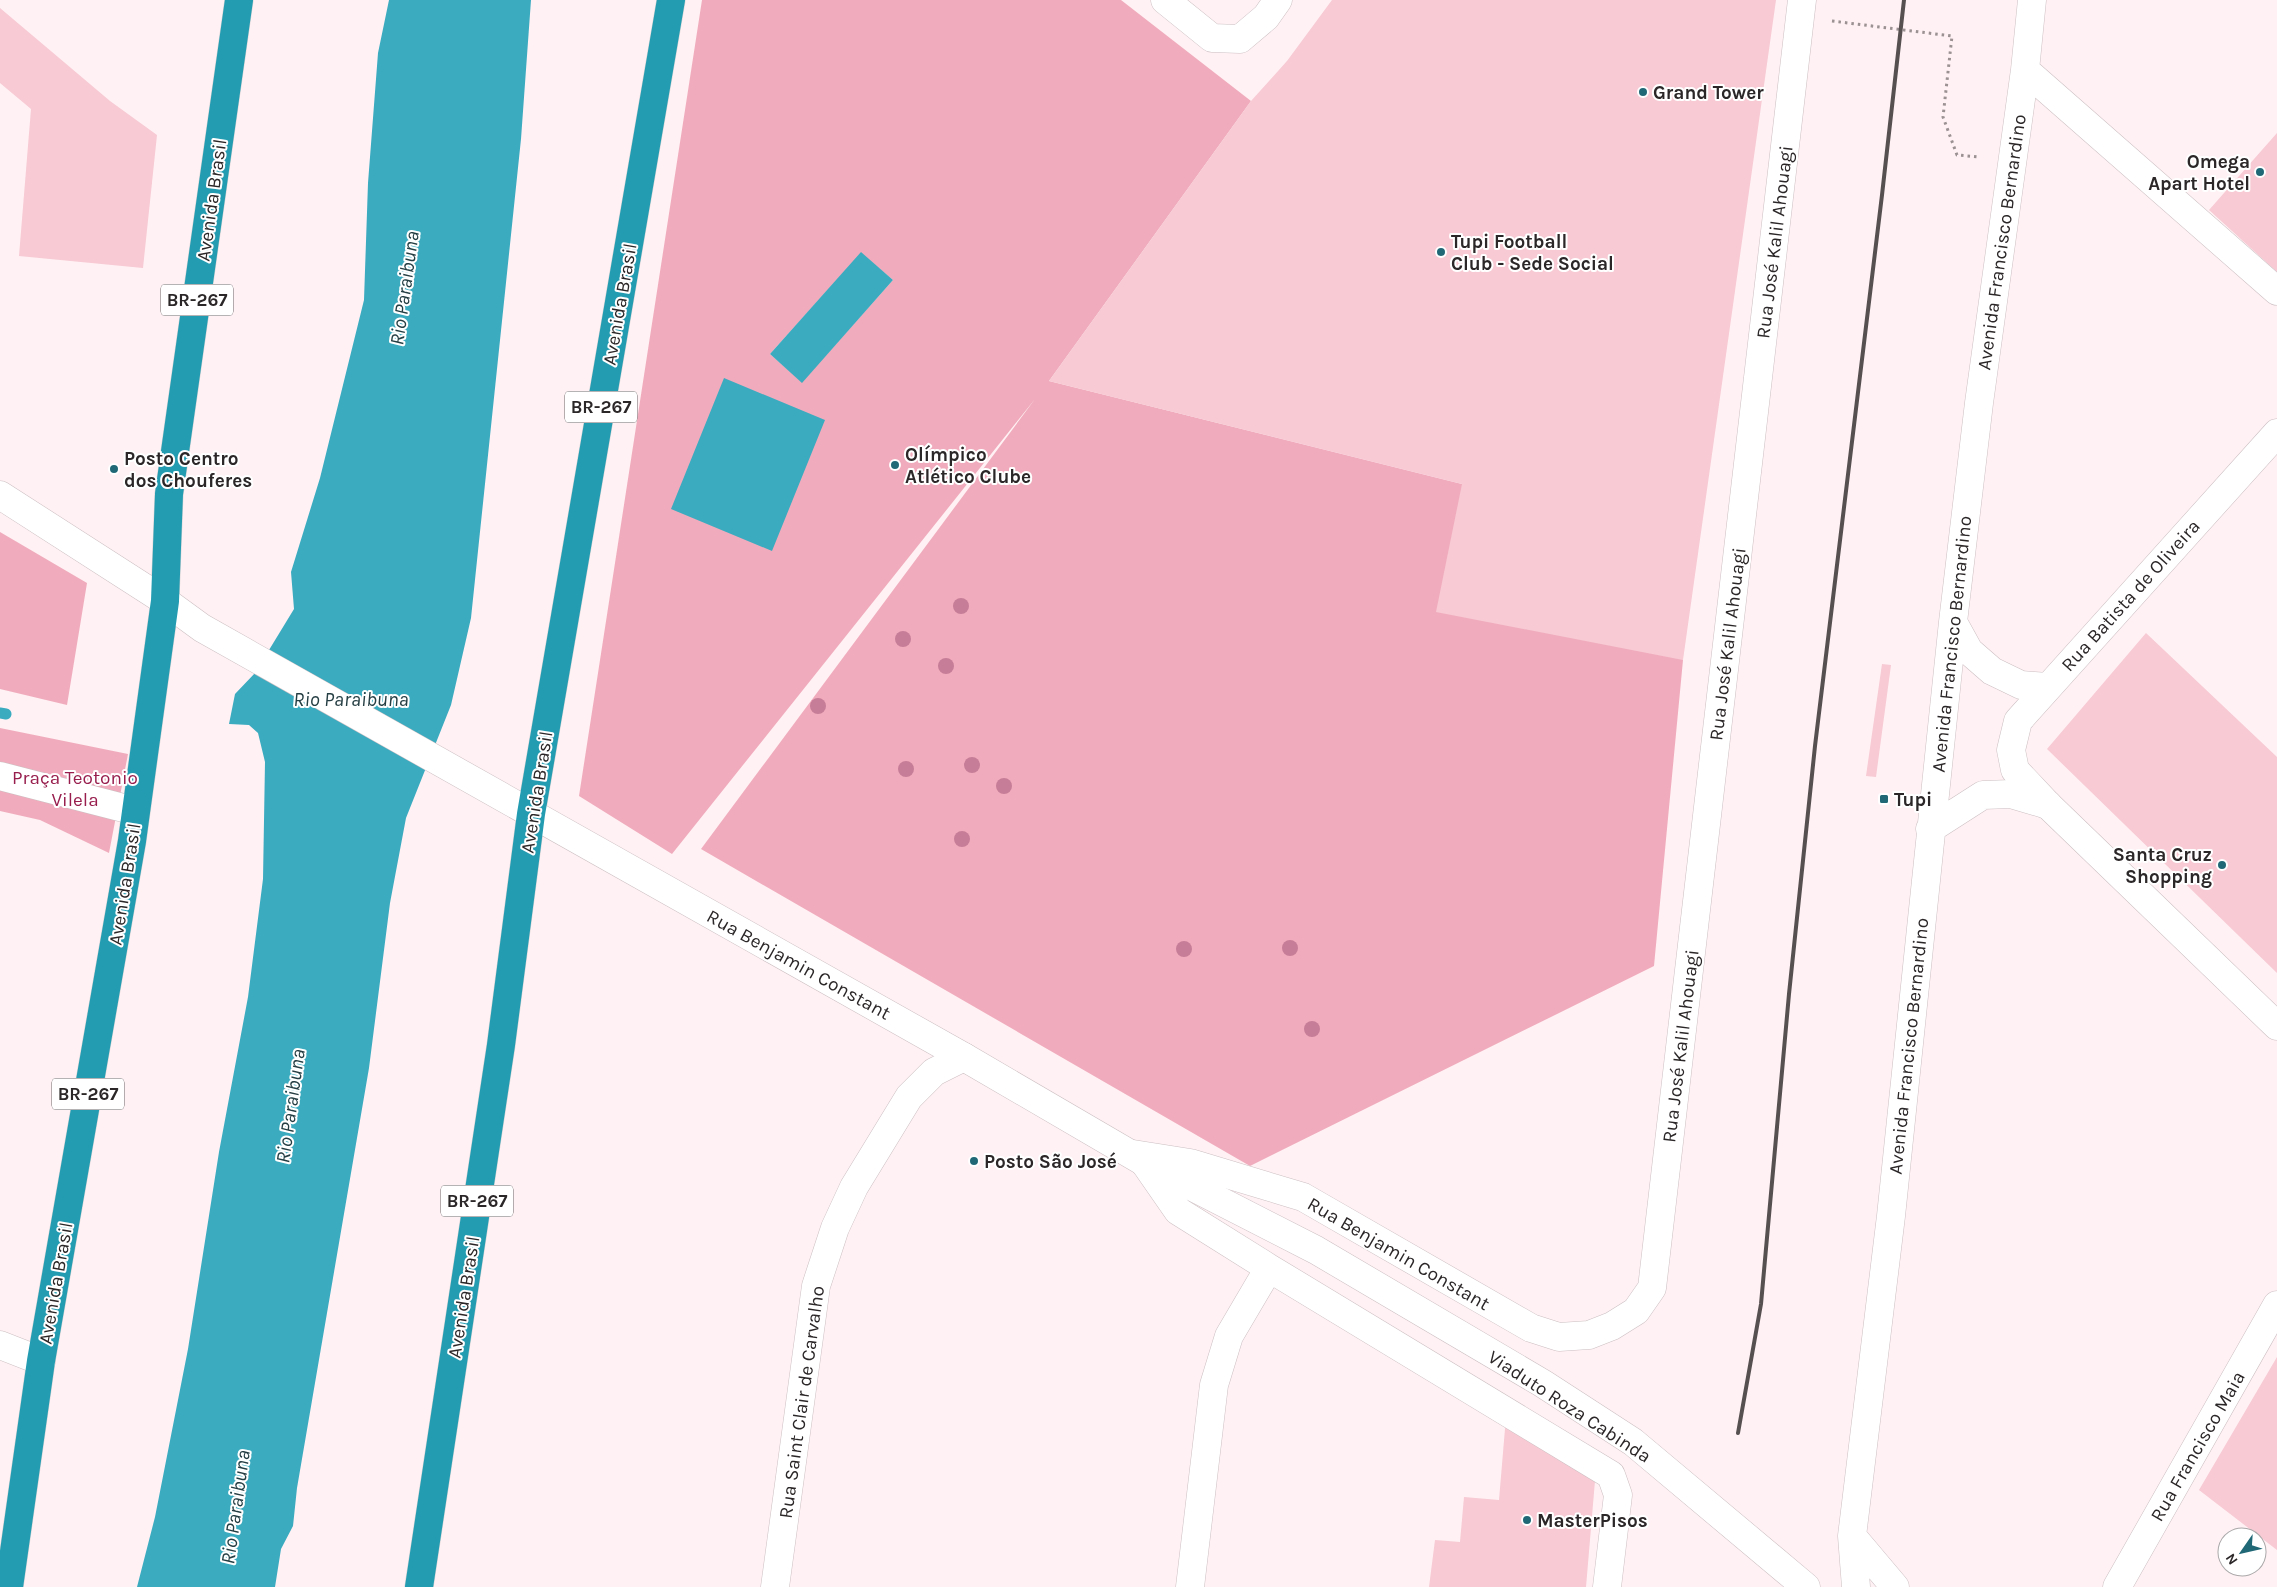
<svg xmlns="http://www.w3.org/2000/svg" width="2277" height="1587" viewBox="0 0 2277 1587" font-family="Karla,sans-serif">
<style>
.green{fill:#f0acbc;fill-rule:evenodd}
.water{fill:#3babc0}
.lines{fill:none;stroke-linecap:round;stroke-linejoin:round}
.stream{stroke:#3babc0;stroke-width:11}
.building{fill:#f7cad4}
.street-casing{stroke:#ccbfc2;stroke-width:29}
.secondary-casing{stroke:#ccbfc2;stroke-width:29}
.highway-casing{stroke:#d5d4d4;stroke-width:29}
.path{stroke:#9b9193;stroke-width:3;stroke-dasharray:2.5 4;stroke-linecap:butt}
.street{stroke:#fff;stroke-width:28}
.secondary{stroke:#fff;stroke-width:28}
.highway{stroke:#239cb2;stroke-width:28}
.rail{stroke:#575051;stroke-width:4}
.tree{fill:#c67d98}
.poi-dot{fill:#206876;stroke:#fff;stroke-width:2}
.labels{text-anchor:middle;stroke-width:4;stroke-linejoin:round;paint-order:stroke}
.shield{fill:#fff;stroke:#6b6768;stroke-width:1}
.shield-label{font-size:18px;font-weight:bold;fill:#2b2627}
.poi-label{font-size:19px;font-weight:bold;fill:#2b2627;stroke:#fff;text-anchor:start}
.street-label{font-size:19px;fill:#2b2627;stroke:#fff}
.park-label{font-size:19px;fill:#971e4d;stroke:#fff}
.water-label{font-size:20px;font-style:italic;fill:#253e43;stroke:#fff}
</style>
<rect width="100%" height="100%" fill="#fff1f4"/>
<path class="green" d="M702,0h419l130,101 -202,280 413,103 221,176 -29,306 -404,200 -549,-317 334,-450 -363,455 -93,-58zM861,253l32,27 -91,102 -32,-28z
M0,532l87,51 -20,122 -67,-16z
M0,728l128,26 -19,99 -69,-33 -40,-9z"/>
<path class="water" d="M389,0h142l-10,139 -50,479 -20,87 -45,113 -16,85 -21,165 -72,420 -4,38 -12,23 -6,38h-138l18,-70 33,-168 31,-197 29,-155 15,-118 2,-117 -7,-29 -9,-8 -20,-1 6,-30 20,-21 39,-64 -3,-37 29,-94 44,-178 4,-117 10,-130z
M861,252l32,28 -91,103 -32,-29z
M724,378l101,42 -53,131 -101,-42z"/>
<g class="lines">
<path class="stream" d="M0,713l6,1"/>
</g>
<path class="building" d="M1332,0h444l-93,660 -247,-48 26,-128 -413,-103 202,-280 36,-40z
M0,8l110,93 47,34 -14,133 -124,-12 12,-147 -31,-26z
M2277,133v139l-68,-62z
M2146,633l131,124v216l-230,-224z
M1882,664l9,1 -15,112 -10,-1z
M2277,1357v193l-78,-60z
M1506,1417l90,52 -10,118h-157l6,-47 25,2 4,-45 35,3z"/>
<g class="lines">
<defs>
<path id="street" d="M1165,0l47,38 28,1 26,-22 12,-17
M2277,433l-259,288 -7,29 4,20 33,35 229,221
M0,776l135,35
M1133,1154l57,9 113,34 228,131 28,9 30,-2 23,-9 24,-15 16,-23 150,-1288
M1144,1162l34,49 91,57 342,207 7,20 -11,92
M775,1587l41,-301 19,-58 19,-41 55,-90 25,-25 30,-15
M1190,1587l24,-202 15,-49 40,-68
M2117,1587l160,-282"/>
<path id="secondary" d="M2025,70l252,221
M0,495l165,106 37,27 762,429 180,105 172,88 226,133 91,59 173,145
M1953,622l16,29 23,20 29,14 26,2
M1930,829l53,-34 28,-1 37,11
M0,1345l41,16
M1852,1536l43,51
M1856,1587l-4,-51 39,-320 62,-594 26,-219 46,-333 7,-70"/>
<path id="highway" d="M9,1587l32,-226 91,-520 33,-240 4,-107 70,-494
M419,1587l82,-542 30,-231 140,-814"/>
</defs>
<use href="#street" class="street-casing"/>
<use href="#secondary" class="secondary-casing"/>
<use href="#highway" class="highway-casing"/>
<path class="path" d="M1832,21l120,15 -9,81 14,38 22,2"/>
<use href="#street" class="street"/>
<use href="#secondary" class="secondary"/>
<use href="#highway" class="highway"/>
<path class="rail" d="M1738,1433l23,-129 28,-310 26,-248 67,-551 22,-195"/>
</g>
<g class="tree">
<circle cx="961" cy="606" r="8"/>
<circle cx="903" cy="639" r="8"/>
<circle cx="946" cy="666" r="8"/>
<circle cx="818" cy="706" r="8"/>
<circle cx="972" cy="765" r="8"/>
<circle cx="906" cy="769" r="8"/>
<circle cx="1004" cy="786" r="8"/>
<circle cx="962" cy="839" r="8"/>
<circle cx="1290" cy="948" r="8"/>
<circle cx="1184" cy="949" r="8"/>
<circle cx="1312" cy="1029" r="8"/>
</g>
<g class="poi-dot">
<circle cx="1643" cy="92" r="5"/>
<circle cx="2260" cy="172" r="5"/>
<circle cx="1441" cy="252" r="5"/>
<circle cx="895" cy="465" r="5"/>
<circle cx="114" cy="469" r="5"/>
<rect x="1879" y="794" width="10" height="10" rx="2.5"/>
<circle cx="2222" cy="865" r="5"/>
<circle cx="974" cy="1161" r="5"/>
<circle cx="1527" cy="1520" r="5"/>
</g>
<g class="labels">
<g class="shield">
<rect x="161" y="284.5" width="72" height="31" rx="4"/>
<rect x="565" y="391.5" width="72" height="31" rx="4"/>
<rect x="52" y="1078.5" width="72" height="31" rx="4"/>
<rect x="441" y="1185.5" width="72" height="31" rx="4"/>
</g>
<g class="shield-label">
<text x="197" y="306">BR-267</text>
<text x="601" y="413">BR-267</text>
<text x="88" y="1100">BR-267</text>
<text x="477" y="1207">BR-267</text>
</g>
<g class="poi-label">
<text x="1653" y="99">Grand Tower</text>
<text x="2250" y="168" text-anchor="end">Omega<tspan x="2250" dy="22">Apart Hotel</tspan></text>
<text x="1451" y="248">Tupi Football<tspan x="1451" dy="22">Club - Sede Social</tspan></text>
<text x="905" y="461">Olímpico<tspan x="905" dy="22">Atlético Clube</tspan></text>
<text x="124" y="465">Posto Centro<tspan x="124" dy="22">dos Chouferes</tspan></text>
<text x="1894" y="806">Tupi</text>
<text x="2212" y="861" text-anchor="end">Santa Cruz<tspan x="2212" dy="22">Shopping</tspan></text>
<text x="984" y="1168">Posto São José</text>
<text x="1537" y="1527">MasterPisos</text>
</g>
<g class="street-label">
<text transform="translate(211 200) rotate(-82)" y="7">Avenida Brasil</text>
<text transform="translate(1774 242) rotate(-83)" y="7">Rua José Kalil Ahouagi</text>
<text transform="translate(2001 242) rotate(-82)" y="7">Avenida Francisco Bernardino</text>
<text transform="translate(619 304) rotate(-80)" y="7">Avenida Brasil</text>
<text transform="translate(2130 595) rotate(-48)" y="7">Rua Batista de Oliveira</text>
<text transform="translate(1727 644) rotate(-83)" y="7">Rua José Kalil Ahouagi</text>
<text transform="translate(1951 644) rotate(-84)" y="7">Avenida Francisco Bernardino</text>
<text transform="translate(536 792) rotate(-81)" y="7">Avenida Brasil</text>
<text transform="translate(124 884) rotate(-81)" y="7">Avenida Brasil</text>
<text transform="translate(799 964) rotate(29)" y="7">Rua Benjamin Constant</text>
<text transform="translate(1680 1046) rotate(-83)" y="7">Rua José Kalil Ahouagi</text>
<text transform="translate(1908 1046) rotate(-84)" y="7">Avenida Francisco Bernardino</text>
<text transform="translate(1399 1253) rotate(30)" y="7">Rua Benjamin Constant</text>
<text transform="translate(55 1283) rotate(-80)" y="7">Avenida Brasil</text>
<text transform="translate(463 1297) rotate(-81)" y="7">Avenida Brasil</text>
<text transform="translate(801 1402) rotate(-82)" y="7">Rua Saint Clair de Carvalho</text>
<text transform="translate(1570 1406) rotate(33)" y="7">Viaduto Roza Cabinda</text>
<text transform="translate(2197 1446) rotate(-60)" y="7">Rua Francisco Maia</text>
</g>
<g class="park-label">
<text x="75" y="784">Praça Teotonio<tspan x="75" dy="22">Vilela</tspan></text>
</g>
<g class="water-label">
<text transform="translate(404 288) rotate(-82)" y="7">Rio Paraibuna</text>
<text x="351" y="706">Rio Paraibuna</text>
<text transform="translate(290 1106) rotate(-82)" y="7">Rio Paraibuna</text>
<text transform="translate(235 1507) rotate(-82)" y="7">Rio Paraibuna</text>
</g>
</g>
<g transform="translate(2242 1552) rotate(236)"><circle r="24" fill="#ffffff" stroke="#aaa8a9"/>
<path d="M0-4L9 19L0 12L-9 19Z" fill="#206876"/>
<text y="-8" font-size="14" font-weight="bold" text-anchor="middle" fill="#2b2627">N</text>
</g>
</svg>
